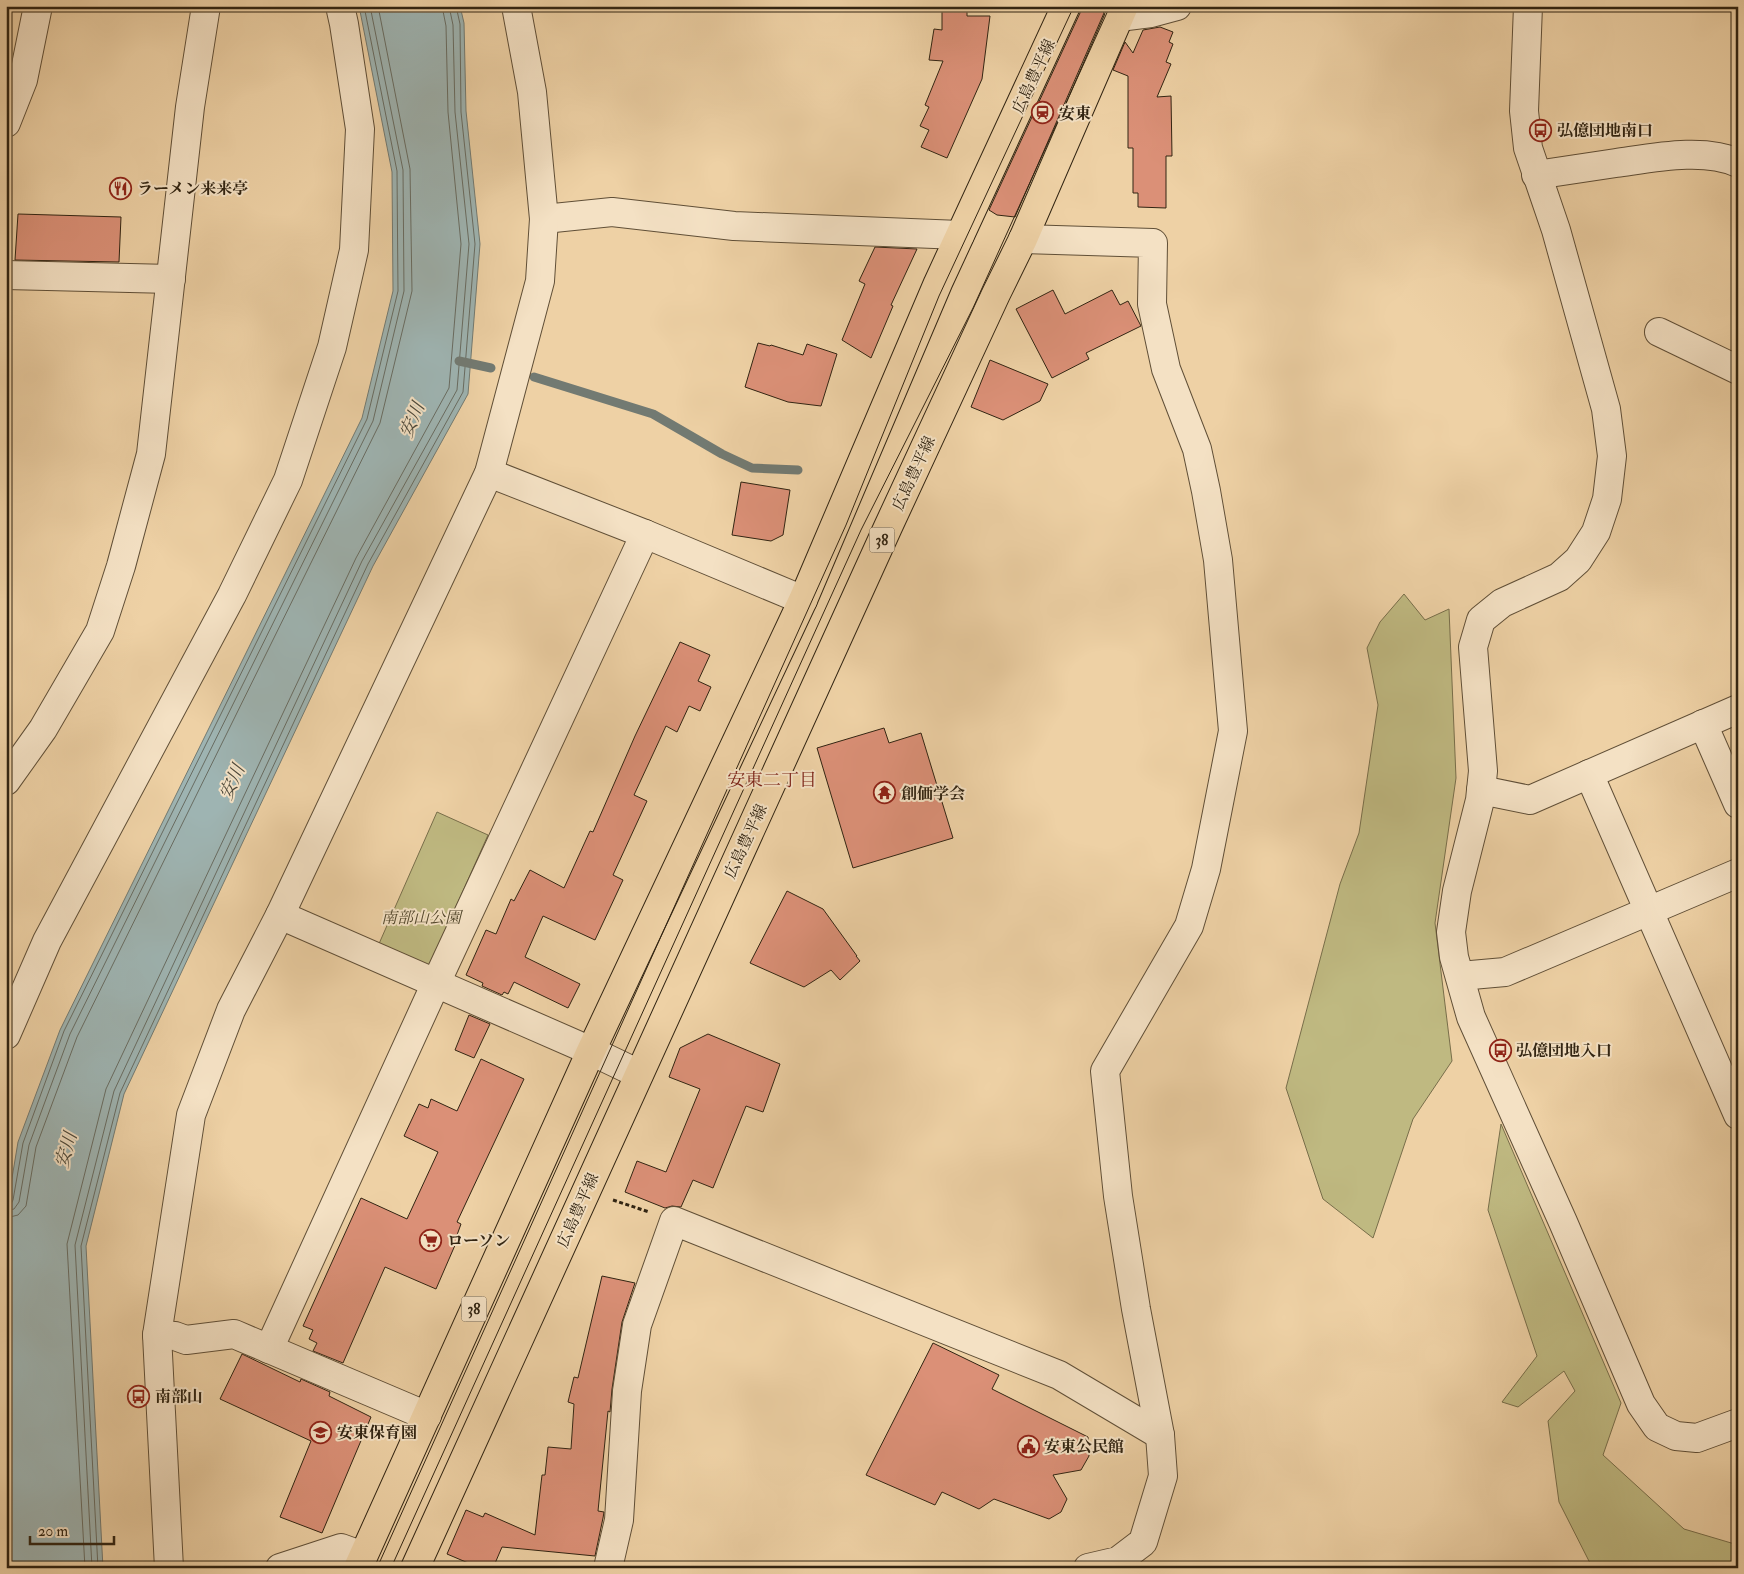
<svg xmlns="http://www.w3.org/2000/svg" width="1744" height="1574" font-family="'IM FELL Double Pica','Noto Serif JP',serif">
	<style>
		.green { fill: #bfb981; stroke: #786e4a }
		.water { fill: #9eb4b2; stroke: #727a72 }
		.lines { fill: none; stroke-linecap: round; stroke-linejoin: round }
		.shore { stroke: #686c62; stroke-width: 1 }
		.stream { stroke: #727a72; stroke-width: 9 }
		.building { fill: #db9077; stroke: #312412 }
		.minor-casing { stroke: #604f37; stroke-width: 30 }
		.major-casing { stroke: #312412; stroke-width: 30 }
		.path { stroke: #312412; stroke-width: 3; stroke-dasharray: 4 2.5; stroke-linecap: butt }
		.minor { stroke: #f4e1c4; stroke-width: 28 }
		.major { stroke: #eed1a5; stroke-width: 28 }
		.tram { stroke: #312412; stroke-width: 1 }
		.labels { text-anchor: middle; stroke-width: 4; stroke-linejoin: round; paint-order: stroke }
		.shield { fill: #f4e1c4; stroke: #6c5d47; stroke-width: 1 }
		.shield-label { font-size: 15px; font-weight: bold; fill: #312412 }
		.street-label { font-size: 16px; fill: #312412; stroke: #f4e1c4 }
		.poi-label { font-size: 16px; font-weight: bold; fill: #312412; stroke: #f4e1c4; text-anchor: start }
		.park-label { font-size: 16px; font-style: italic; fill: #54492e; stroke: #f4e1c4 }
		.water-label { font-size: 18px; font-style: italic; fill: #4c483a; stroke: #f4e1c4 }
		.neighbourhood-label { font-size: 18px; fill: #7a1f14; stroke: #f4e1c4 }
	</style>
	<rect width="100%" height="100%" fill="#eed1a5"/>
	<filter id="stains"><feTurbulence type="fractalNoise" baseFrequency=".004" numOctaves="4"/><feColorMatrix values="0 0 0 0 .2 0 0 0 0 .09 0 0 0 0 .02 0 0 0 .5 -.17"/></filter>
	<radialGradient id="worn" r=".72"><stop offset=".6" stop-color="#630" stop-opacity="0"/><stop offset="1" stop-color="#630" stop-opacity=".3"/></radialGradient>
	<g class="green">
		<path d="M 1404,594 L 1425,620 L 1449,609 L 1456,778 L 1435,923 L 1452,1061 L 1413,1119 L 1373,1238 L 1323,1199 L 1286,1088 L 1340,884 L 1359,833 L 1378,705 L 1367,648 L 1380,622 Z"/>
		<path d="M 437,812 L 488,835 L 428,969 L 378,946 Z"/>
		<path d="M 1501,1124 L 1621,1403 L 1603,1455 L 1684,1529 L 1738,1545 L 1738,1568 L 1636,1568 L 1634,1566 L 1592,1567 L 1559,1502 L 1548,1421 L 1575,1391 L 1564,1371 L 1518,1407 L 1502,1402 L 1537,1356 L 1488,1210 Z"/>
	</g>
	<path class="water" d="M 359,6 L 460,6 L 464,23 L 466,111 L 480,244 L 468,394 L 373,566 L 124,1094 L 86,1246 L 103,1568 L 6,1568 L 6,1214 L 18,1142 L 60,1030 L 362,418 L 393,291 L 392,172 Z"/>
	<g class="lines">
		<g class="shore">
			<path d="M 6,1205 L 11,1204 L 13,1200 L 23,1143 L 64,1031 L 367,419 L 398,291 L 397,171 L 364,6"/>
			<path d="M 6,1211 L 14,1209 L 19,1202 L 29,1145 L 70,1034 L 373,421 L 404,291 L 403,170 L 370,6"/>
			<path d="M 6,1218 L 18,1215 L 26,1206 L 36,1147 L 77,1037 L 380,423 L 412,291 L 410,169 L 378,6"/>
			<path d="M 85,1568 L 67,1244 L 106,1089 L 356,558 L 449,388 L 461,244 L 448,112 L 446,26 L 442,6"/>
			<path d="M 92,1568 L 75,1245 L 114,1091 L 362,561 L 457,390 L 469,244 L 455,112 L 453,25 L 449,6"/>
			<path d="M 98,1568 L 81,1246 L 120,1093 L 368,564 L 463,392 L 475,244 L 461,112 L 460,24 L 456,6"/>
		</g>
		<g class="stream">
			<path d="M 459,361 L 491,368"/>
			<path d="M 534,377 L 653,414 L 722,454 L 752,468 L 798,470"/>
		</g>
	</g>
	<g class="building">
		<path d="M 942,6 L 967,6 L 967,16 L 990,16 L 982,79 L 947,158 L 921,147 L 929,130 L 920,126 L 929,107 L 925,105 L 943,61 L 929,60 L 934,29 L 942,30 Z"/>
		<path d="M 1081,6 L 1098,6 L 1104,13 L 1015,217 L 997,215 L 989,210 L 1080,13 Z"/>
		<path d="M 1160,27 L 1173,32 L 1169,42 L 1173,44 L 1166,62 L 1171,64 L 1157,97 L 1171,96 L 1172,156 L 1166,156 L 1166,208 L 1138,207 L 1138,193 L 1133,193 L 1133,148 L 1128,148 L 1128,76 L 1113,70 L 1125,42 L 1133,53 L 1143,30 Z"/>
		<path d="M 18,214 L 121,217 L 119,262 L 15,260 Z"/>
		<path d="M 875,247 L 917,249 L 891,305 L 893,306 L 871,358 L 842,340 L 865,284 L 859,281 Z"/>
		<path d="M 1053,290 L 1065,314 L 1112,290 L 1120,305 L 1128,301 L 1141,326 L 1086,353 L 1089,359 L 1052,378 L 1016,309 Z"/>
		<path d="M 758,343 L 770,346 L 771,345 L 803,355 L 807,344 L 837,354 L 821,406 L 788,402 L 745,387 Z"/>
		<path d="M 990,360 L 1048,384 L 1040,401 L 1003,420 L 971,407 Z"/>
		<path d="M 741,482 L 790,490 L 783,535 L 771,541 L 732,535 Z"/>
		<path d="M 680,642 L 710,655 L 698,681 L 711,687 L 700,711 L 689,706 L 677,732 L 666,726 L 634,795 L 647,801 L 613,875 L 623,880 L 595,940 L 543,916 L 525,957 L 580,984 L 568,1008 L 514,982 L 508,994 L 504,992 L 502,995 L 482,986 L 483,983 L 466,975 L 486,930 L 496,934 L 511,899 L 514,901 L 530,870 L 564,888 L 590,831 L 593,832 L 635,736 Z"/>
		<path d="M 884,728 L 889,743 L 921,733 L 953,838 L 853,868 L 817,748 Z"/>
		<path d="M 787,891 L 823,909 L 857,956 L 856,956 L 860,961 L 840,980 L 831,970 L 804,987 L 750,963 Z"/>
		<path d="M 469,1015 L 490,1024 L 474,1058 L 455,1050 Z"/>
		<path d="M 708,1034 L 780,1064 L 763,1112 L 746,1106 L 713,1188 L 693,1180 L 681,1207 L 672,1206 L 665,1208 L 625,1192 L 637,1161 L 666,1172 L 700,1089 L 669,1077 L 680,1048 Z"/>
		<path d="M 481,1059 L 524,1079 L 457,1222 L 461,1224 L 457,1235 L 459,1236 L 436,1289 L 385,1267 L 343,1363 L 313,1351 L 317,1343 L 309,1339 L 313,1330 L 303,1326 L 361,1198 L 407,1219 L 438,1152 L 404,1136 L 419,1104 L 428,1108 L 431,1099 L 457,1111 Z"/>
		<path d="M 602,1276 L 635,1283 L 622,1322 L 612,1389 L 610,1412 L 608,1411 L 598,1511 L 604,1512 L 603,1518 L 595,1556 L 502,1547 L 493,1568 L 480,1568 L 447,1554 L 466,1510 L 483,1517 L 485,1513 L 535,1535 L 542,1475 L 545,1475 L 548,1447 L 571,1449 L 574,1404 L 568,1402 L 574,1377 L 578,1378 Z"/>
		<path d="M 933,1343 L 999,1375 L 992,1389 L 1088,1437 L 1089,1456 L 1081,1470 L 1053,1475 L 1067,1499 L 1061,1512 L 1049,1519 L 994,1499 L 979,1509 L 942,1492 L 935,1505 L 866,1475 Z"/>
		<path d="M 242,1354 L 300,1382 L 301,1379 L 330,1392 L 329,1396 L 371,1417 L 322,1533 L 280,1517 L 311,1441 L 220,1399 Z"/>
	</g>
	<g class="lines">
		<defs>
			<g id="minor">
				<path d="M 1528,6 L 1524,111 L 1528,148 L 1556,230 L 1606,409 L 1612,456 L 1607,499 L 1596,532 L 1578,560 L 1559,577 L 1502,603 L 1481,620 L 1473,647 L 1483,771 L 1480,800 L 1457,891 L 1451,932 L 1454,957 L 1471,1017 L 1563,1222 L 1641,1404 L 1657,1427 L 1676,1436 L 1697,1438 L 1738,1423"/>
				<path d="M 1119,17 L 1151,13 L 1177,6"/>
				<path d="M 6,123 L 23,80 L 38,6"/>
				<path d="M 1536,175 C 1563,171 1589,167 1616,163 C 1652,158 1704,147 1738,163"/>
				<path d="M 544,219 L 612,212 L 734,226 L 960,235"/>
				<path d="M 1023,239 L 1153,243 L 1152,304 L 1166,369 L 1197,449 L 1206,491 L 1218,560 L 1233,731 L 1206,869 L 1189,926 L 1105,1071 L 1118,1196 L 1136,1309 L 1160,1435 L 1163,1476 L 1143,1542 L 1118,1561 L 1088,1568"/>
				<path d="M 6,275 L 171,279"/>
				<path d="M 1659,332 L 1738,370"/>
				<path d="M 489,473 L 645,534 L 803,600"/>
				<path d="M 1703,724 L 1738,804"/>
				<path d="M 1589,774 L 1738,1115"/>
				<path d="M 6,781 L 43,729 L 100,631 L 121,566 L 151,454 L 190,107 L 206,6"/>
				<path d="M 1481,790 L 1530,800 L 1738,709"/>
				<path d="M 280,915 L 591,1051 L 639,1074"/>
				<path d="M 1460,976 L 1505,972 L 1738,873"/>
				<path d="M 6,1035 L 47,941 L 232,595 L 288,480 L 332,347 L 354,250 L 360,129 L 344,24 L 340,6"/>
				<path d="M 157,1335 L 175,1336 L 186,1340 L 234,1334 L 427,1416"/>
				<path d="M 269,1349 L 436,983 L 645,534"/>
				<path d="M 169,1568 L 157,1335 L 191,1115 L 231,1010 L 280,915 L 489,473 L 540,281 L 544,219 L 532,92 L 516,6"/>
				<path d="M 280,1568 L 341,1548 L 363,1556"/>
				<path d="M 608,1568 L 619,1520 L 627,1391 L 637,1325 L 674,1221 L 1059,1375 L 1160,1435"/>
			</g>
			<g id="major">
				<path d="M 358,1568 L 591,1051 L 803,600 L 938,283 L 1066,6"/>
				<path d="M 415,1568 L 888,527 L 996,294 L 1023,239 L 1124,6"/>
			</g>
		</defs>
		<use href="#minor" class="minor-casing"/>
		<use href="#major" class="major-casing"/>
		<path class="path" d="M 613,1200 L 649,1212"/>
		<use href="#minor" class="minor"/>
		<use href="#major" class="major"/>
		<g class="tram">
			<path d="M 377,1568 L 846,525 L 939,296 L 1074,6"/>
			<path d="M 391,1568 L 861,530 L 973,308 L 1110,6"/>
		</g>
	</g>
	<defs>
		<symbol id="station-ring" viewBox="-11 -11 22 22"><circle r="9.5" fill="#f4e1c4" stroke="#8f2418" stroke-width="1.5"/><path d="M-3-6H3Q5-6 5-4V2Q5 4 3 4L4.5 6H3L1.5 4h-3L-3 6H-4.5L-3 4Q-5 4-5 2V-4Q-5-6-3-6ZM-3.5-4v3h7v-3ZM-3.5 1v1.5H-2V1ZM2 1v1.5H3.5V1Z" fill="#8f2418"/></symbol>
		<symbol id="bus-ring" viewBox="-11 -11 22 22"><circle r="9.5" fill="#f4e1c4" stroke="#8f2418" stroke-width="1.5"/><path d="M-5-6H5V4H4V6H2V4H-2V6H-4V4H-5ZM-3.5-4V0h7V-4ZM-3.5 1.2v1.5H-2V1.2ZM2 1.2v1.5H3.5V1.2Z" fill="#8f2418"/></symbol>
		<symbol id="restaurant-ring" viewBox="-11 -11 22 22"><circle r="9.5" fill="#f4e1c4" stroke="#8f2418" stroke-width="1.5"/><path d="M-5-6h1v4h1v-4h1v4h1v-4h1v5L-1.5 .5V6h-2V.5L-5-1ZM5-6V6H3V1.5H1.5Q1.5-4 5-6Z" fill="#8f2418"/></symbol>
		<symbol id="temple-ring" viewBox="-11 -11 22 22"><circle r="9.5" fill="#f4e1c4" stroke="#8f2418" stroke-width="1.5"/><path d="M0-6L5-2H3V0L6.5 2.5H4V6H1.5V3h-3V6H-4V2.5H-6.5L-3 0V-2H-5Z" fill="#8f2418"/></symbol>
		<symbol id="supermarket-ring" viewBox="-11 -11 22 22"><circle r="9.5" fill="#f4e1c4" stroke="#8f2418" stroke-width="1.5"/><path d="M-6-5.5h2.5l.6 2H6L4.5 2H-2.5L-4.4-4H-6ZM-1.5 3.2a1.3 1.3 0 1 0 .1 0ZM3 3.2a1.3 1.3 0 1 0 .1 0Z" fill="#8f2418"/></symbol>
		<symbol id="school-ring" viewBox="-11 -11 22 22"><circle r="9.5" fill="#f4e1c4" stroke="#8f2418" stroke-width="1.5"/><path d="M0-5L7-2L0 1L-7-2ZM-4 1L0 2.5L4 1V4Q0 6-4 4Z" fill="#8f2418"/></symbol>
		<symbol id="civic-ring" viewBox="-11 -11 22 22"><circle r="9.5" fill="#f4e1c4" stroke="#8f2418" stroke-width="1.5"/><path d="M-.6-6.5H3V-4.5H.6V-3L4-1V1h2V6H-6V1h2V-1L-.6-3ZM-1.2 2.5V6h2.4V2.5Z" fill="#8f2418"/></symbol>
	</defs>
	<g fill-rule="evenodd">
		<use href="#station-ring" x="1030" y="100" width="25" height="25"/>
		<use href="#bus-ring" x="1528" y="118" width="25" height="25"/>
		<use href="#restaurant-ring" x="108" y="176" width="25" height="25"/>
		<use href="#temple-ring" x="872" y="780" width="25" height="25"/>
		<use href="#bus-ring" x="1488" y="1038" width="25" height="25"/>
		<use href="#supermarket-ring" x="418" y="1228" width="25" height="25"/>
		<use href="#bus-ring" x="126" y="1384" width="25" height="25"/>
		<use href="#school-ring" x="308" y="1420" width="25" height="25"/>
		<use href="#civic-ring" x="1016" y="1434" width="25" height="25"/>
	</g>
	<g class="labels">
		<g class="shield">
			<rect x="869.5" y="527.5" width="25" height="25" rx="4"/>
			<rect x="461.5" y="1296.5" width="25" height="25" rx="4"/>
		</g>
		<g class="shield-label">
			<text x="882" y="545">38</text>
			<text x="474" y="1314">38</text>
		</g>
		<g class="street-label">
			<text transform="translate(1033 76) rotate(-65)" y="6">広島豊平線</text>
			<text transform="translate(913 473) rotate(-65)" y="6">広島豊平線</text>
			<text transform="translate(745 841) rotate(-65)" y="6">広島豊平線</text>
			<text transform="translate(577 1210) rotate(-66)" y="6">広島豊平線</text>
		</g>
		<g class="poi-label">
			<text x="1059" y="119">安東</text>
			<text x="1557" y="136">弘億団地南口</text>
			<text x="137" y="194">ラーメン来来亭</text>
			<text x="901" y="799">創価学会</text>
			<text x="1516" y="1056">弘億団地入口</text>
			<text x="447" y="1246">ローソン</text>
			<text x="155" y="1402">南部山</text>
			<text x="337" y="1438">安東保育園</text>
			<text x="1044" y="1452">安東公民館</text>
		</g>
		<g class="park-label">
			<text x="421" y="923">南部山公園</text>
		</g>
		<g class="water-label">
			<text transform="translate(412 420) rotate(-67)" y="6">安川</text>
			<text transform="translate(232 782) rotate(-66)" y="6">安川</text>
			<text transform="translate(66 1150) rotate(-74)" y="6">安川</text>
		</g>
		<g class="neighbourhood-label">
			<text x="772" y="786">安東二丁目</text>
		</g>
	</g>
	<rect width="1744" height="1574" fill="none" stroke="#eed1a5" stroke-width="25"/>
	<rect x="8" y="8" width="1729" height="1559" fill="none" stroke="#312412" stroke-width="2.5"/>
	<rect x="12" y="12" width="1719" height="1549" fill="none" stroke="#312412"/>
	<path d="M30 1536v8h84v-8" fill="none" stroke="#312412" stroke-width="2.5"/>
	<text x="38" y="1536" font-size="15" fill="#312412" stroke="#f4e1c4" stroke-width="4" paint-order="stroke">20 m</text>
	<rect width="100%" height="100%" filter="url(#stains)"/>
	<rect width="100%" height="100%" fill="url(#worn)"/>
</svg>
